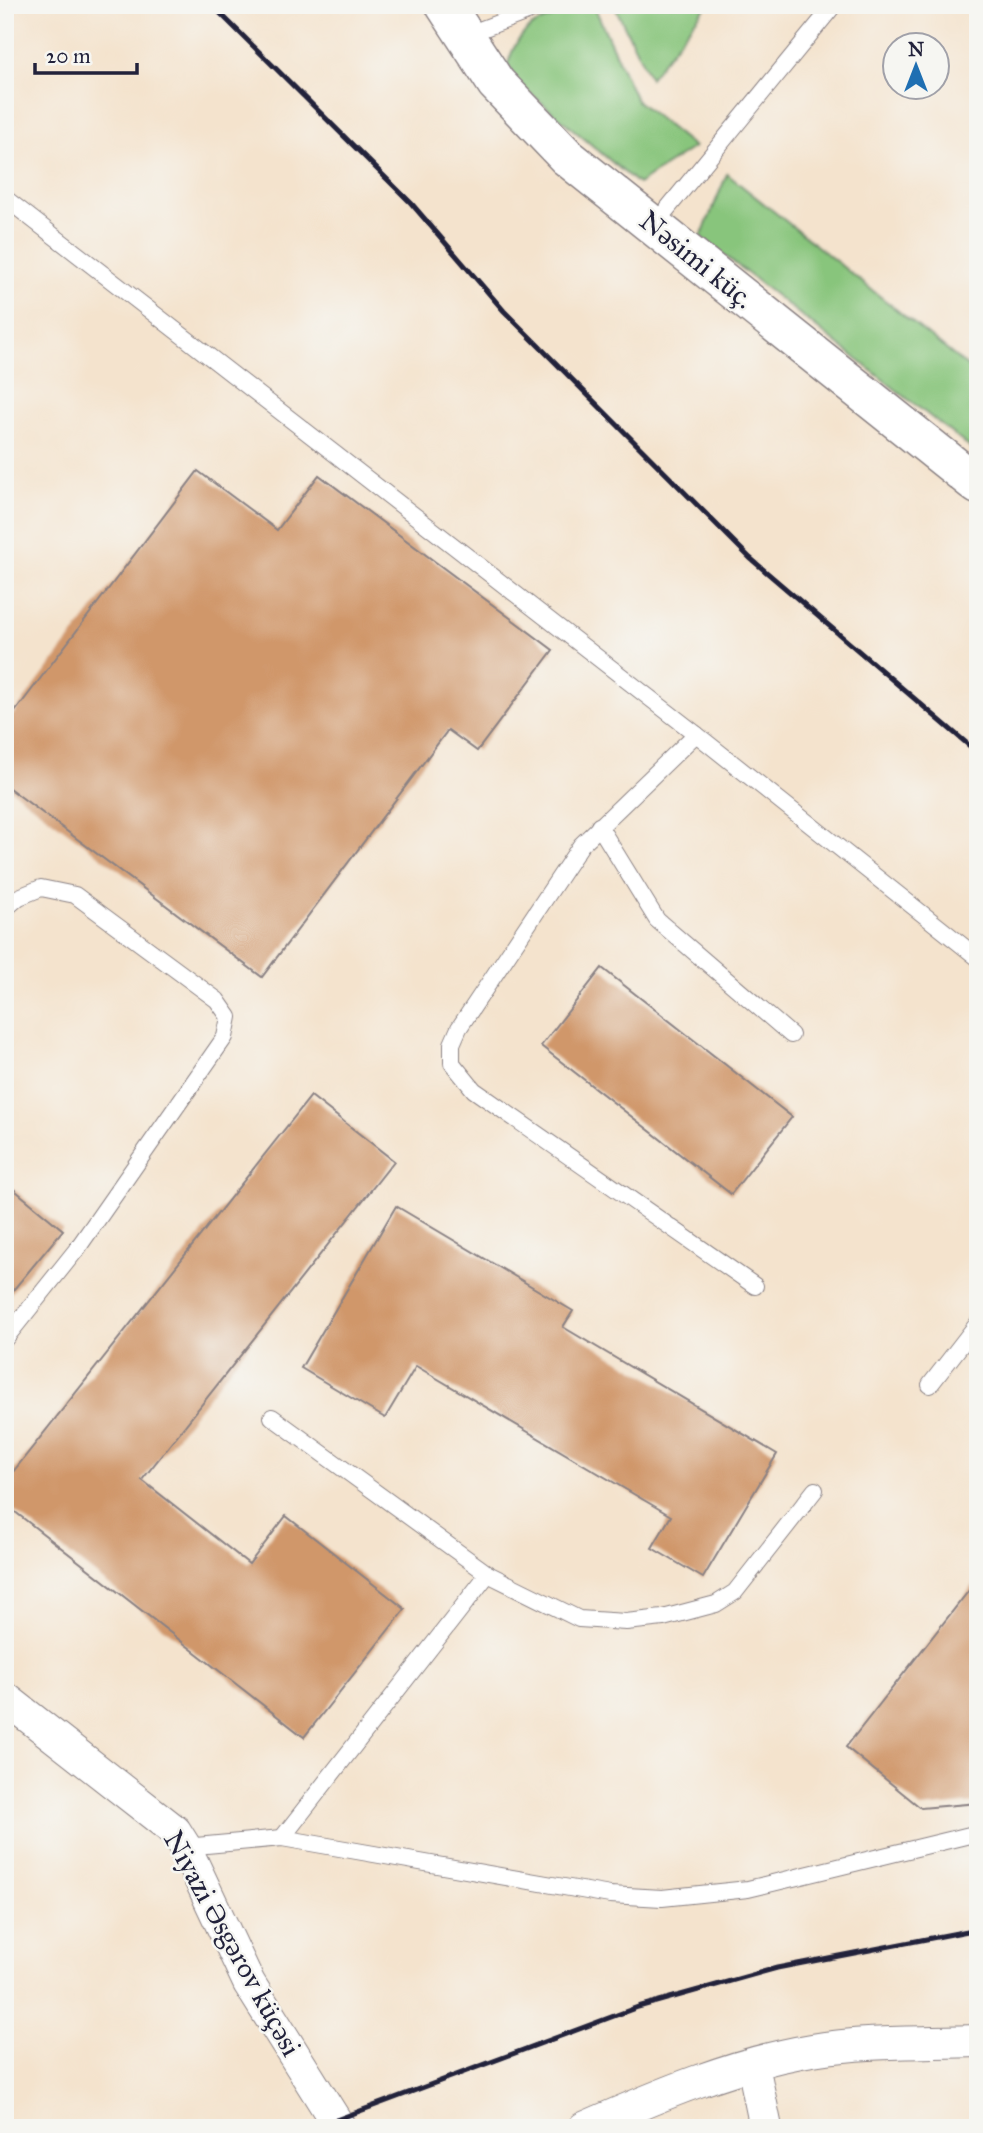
<svg xmlns="http://www.w3.org/2000/svg" width="983" height="2133" font-family="'IM FELL Great Primer',serif">
	<style>
		.green { fill: #88c57b; stroke: #55745b; stroke-width: 2 }
		.building { fill: #d0976a }
		.lines { fill: none; stroke-linecap: round; stroke-linejoin: round }
		.service-casing { stroke: #8b8284; stroke-width: 18 }
		.minor-casing { stroke: #8b8284; stroke-width: 34 }
		.tertiary-casing { stroke: #8b8284; stroke-width: 41 }
		.service { stroke: #fff; stroke-width: 16 }
		.minor { stroke: #fff; stroke-width: 32 }
		.tertiary { stroke: #fff; stroke-width: 38 }
		.rail { stroke: #22223b; stroke-width: 5 }
		.labels { text-anchor: middle; stroke-width: 5; stroke-linejoin: round; paint-order: stroke }
		.street-label { font-size: 28px; fill: #22223b; stroke: #f6f6f2 }
	</style>
	<rect width="100%" height="100%" fill="#f6f6f2"/>
	<filter id="ink" filterUnits="userSpaceOnUse"><feTurbulence type="fractalNoise" baseFrequency=".0143" numOctaves="2"/><feDisplacementMap in="SourceGraphic" scale="14" xChannelSelector="R" yChannelSelector="G"/><feConvolveMatrix kernelMatrix="1 2 1 2 8 2 1 2 1" color-interpolation-filters="sRGB"/></filter>
	<filter id="wash" filterUnits="userSpaceOnUse"><feTurbulence type="fractalNoise" baseFrequency=".00686" numOctaves="4" result="noise"/><feDisplacementMap in="SourceGraphic" scale="28" xChannelSelector="R" yChannelSelector="G"/><feGaussianBlur stdDeviation="1.57" result="paint"/><feColorMatrix in="noise" values="0 0 0 0 0 0 0 0 0 0 0 0 0 0 0 0 0 1.4 0 .05"/><feComposite in="paint" operator="in"/></filter>
	<g filter="url(#wash)">
		<rect width="100%" height="100%" fill="#f4e3cd"/>
		<g class="green">
			<path d="M 614,5 L 707,5 L 650,78 Z"/>
			<path d="M 594,6 L 636,100 L 694,147 L 638,184 L 517,82 L 508,64 C 521,16 551,20 594,6 Z"/>
			<path d="M 727,174 L 978,375 L 978,454 L 701,237 Z"/>
		</g>
		<g id="blocks">
			<g class="building">
				<path d="M 198,471 L 277,530 L 319,475 L 553,650 L 477,751 L 448,730 L 262,977 L 5,785 L 5,725 Z"/>
				<path d="M 602,968 L 792,1117 L 731,1194 L 541,1046 Z"/>
				<path d="M 311,1096 L 394,1161 L 142,1480 L 249,1564 L 286,1516 L 405,1609 L 304,1737 L 5,1504 L 5,1482 Z"/>
				<path d="M 5,1182 L 63,1230 L 5,1300 Z"/>
				<path d="M 396,1206 L 573,1311 L 563,1327 L 777,1454 L 703,1578 L 652,1548 L 671,1516 L 416,1366 L 385,1418 L 301,1368 Z"/>
				<path d="M 978,1579 L 978,1803 L 921,1808 L 846,1747 Z"/>
			</g>
		</g>
	</g>
	<g filter="url(#ink)">
		<use href="#blocks" fill-opacity="0" stroke="#8b8284" stroke-width="2"/>
		<g class="lines">
			<defs>
				<g id="service">
					<path d="M 466,35 L 546,5"/>
					<path d="M 5,198 L 696,734 L 978,958"/>
					<path d="M 654,225 L 834,5"/>
					<path d="M 696,734 L 581,845 L 459,1028 L 452,1044 L 452,1063 L 474,1090 L 755,1286"/>
					<path d="M 599,826 L 657,920 L 791,1035"/>
					<path d="M 5,909 L 19,897 L 41,888 L 75,895 L 217,1000 L 229,1017 L 225,1037 L 77,1249 L 5,1339"/>
					<path d="M 930,1385 L 978,1323"/>
					<path d="M 272,1417 L 488,1574 L 579,1619 L 626,1622 L 663,1618 L 716,1604 L 735,1592 L 815,1490"/>
					<path d="M 282,1838 L 488,1574"/>
					<path d="M 185,1847 L 282,1838 L 610,1895 L 662,1898 L 748,1889 L 978,1833"/>
				</g>
				<g id="minor">
					<path d="M 5,1698 L 175,1831 L 185,1847 L 249,1983 L 340,2128"/>
					<path d="M 753,2065 L 766,2128"/>
					<path d="M 584,2128 C 657,2096 734,2063 812,2050 C 867,2041 922,2043 978,2041"/>
				</g>
				<path id="tertiary" d="M 445,5 L 496,83 L 567,157 L 978,485"/>
			</defs>
			<use href="#service" class="service-casing"/>
			<use href="#minor" class="minor-casing"/>
			<use href="#tertiary" class="tertiary-casing"/>
			<use href="#service" class="service"/>
			<use href="#minor" class="minor"/>
			<use href="#tertiary" class="tertiary"/>
			<g class="rail">
				<path d="M 212,5 L 411,203 L 504,311 L 750,558 L 978,753"/>
				<path d="M 304,2128 L 336,2120 L 638,2007 L 777,1968 L 978,1929"/>
			</g>
		</g>
	</g>
	<g class="labels">
		<g class="street-label">
			<text transform="translate(697 259) rotate(39)" y="10">Nəsimi küç.</text>
			<text transform="translate(233 1943) rotate(61)" y="10">Niyazi Əsgərov küçəsi</text>
		</g>
	</g>
	<rect width="983" height="2133" fill="none" stroke="#f6f6f2" stroke-width="28"/>
	<g transform="translate(916 66)"><circle r="33" fill="#f6f6f2" stroke="#a1a1a9" stroke-width="2"/>
	<path d="M0-5L12 26L0 18L-12 26Z" fill="#1f6fb2"/>
	<text y="-10" font-size="19" font-weight="bold" text-anchor="middle" fill="#22223b">N</text>
	</g>
	<path d="M35 63v10h102v-10" fill="none" stroke="#22223b" stroke-width="3.5"/>
	<text x="46" y="63" font-size="21" fill="#22223b" stroke="#f6f6f2" stroke-width="5" paint-order="stroke">20 m</text>
</svg>
